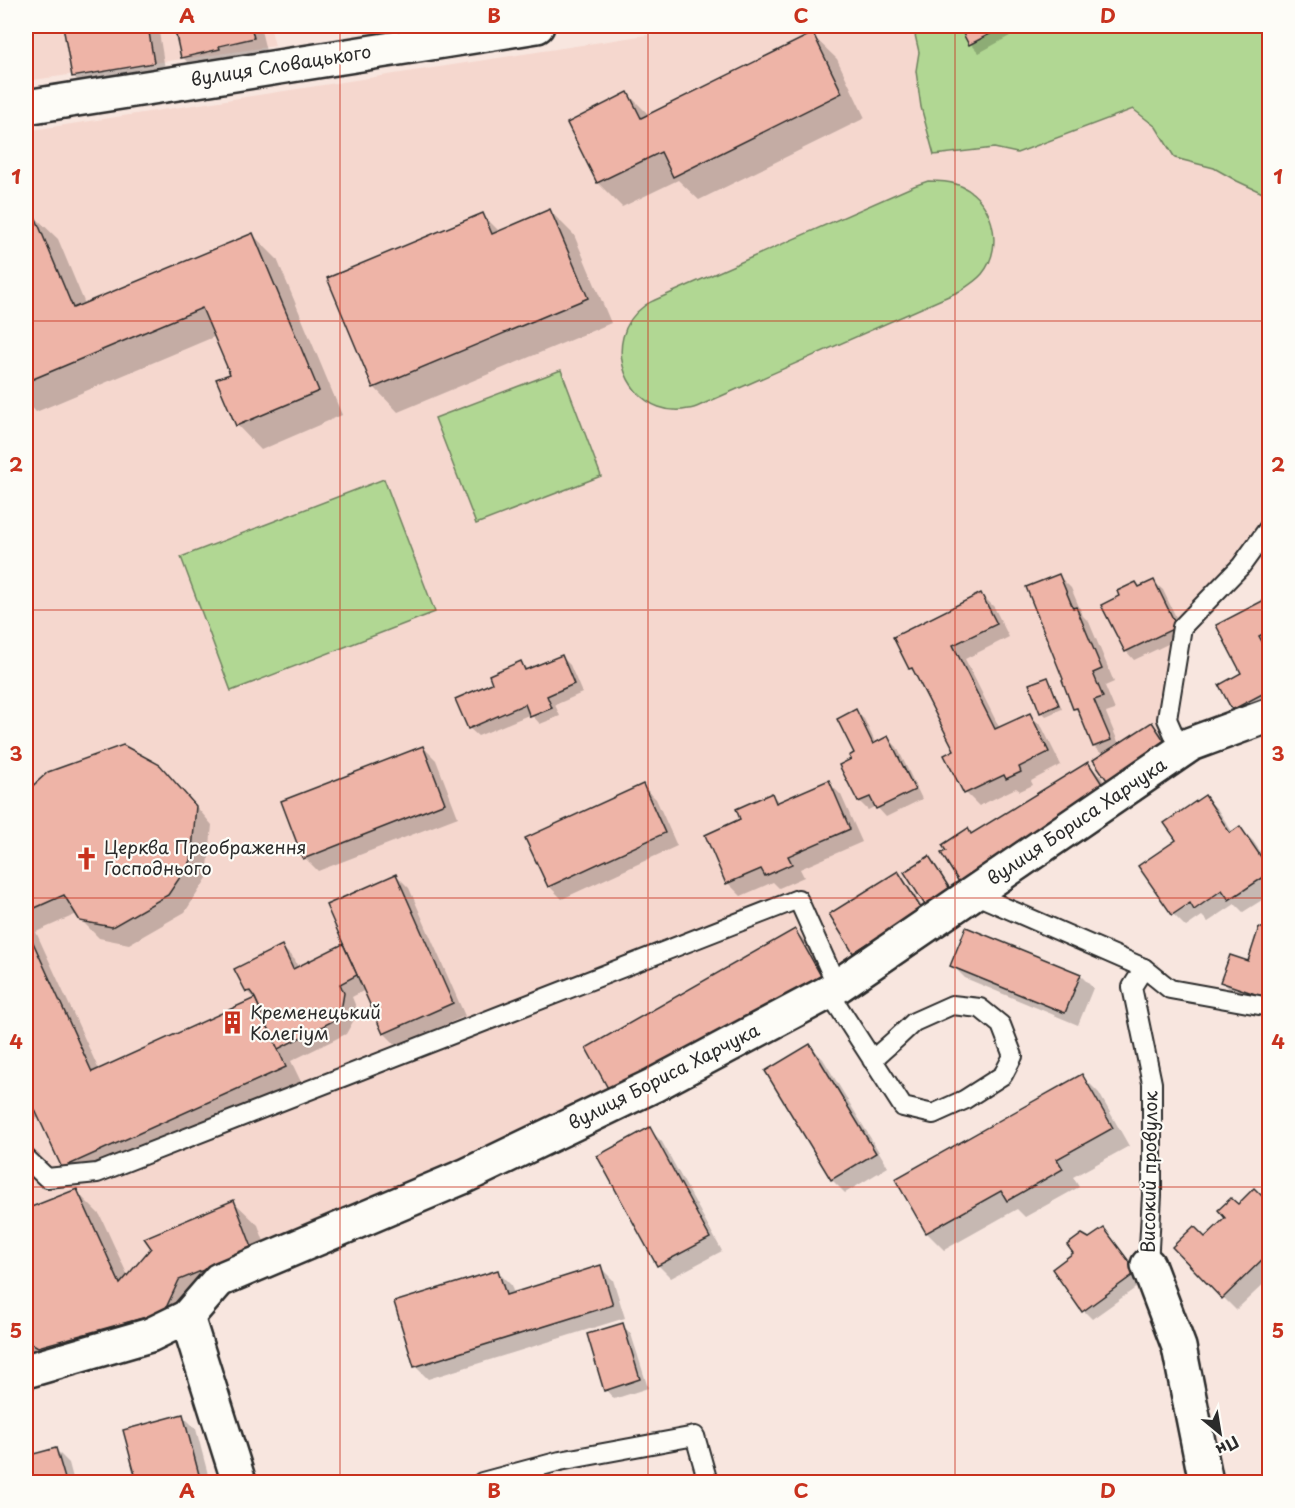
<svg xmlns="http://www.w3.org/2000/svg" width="1295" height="1508" font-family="'Playpen Sans',sans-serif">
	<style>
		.built { fill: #f5d7ce }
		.green { fill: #b1d793; stroke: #6e815f; stroke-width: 1.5 }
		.shadow { fill: #0003 }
		.building { fill: #eeb4a7; stroke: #2b2b2b; stroke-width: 1.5 }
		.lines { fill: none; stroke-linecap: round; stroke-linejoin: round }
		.lane-casing { stroke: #2b2b2b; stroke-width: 22 }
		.street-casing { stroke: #2b2b2b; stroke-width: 38 }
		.lane { stroke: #fdfcf7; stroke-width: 18 }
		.street { stroke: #fdfcf7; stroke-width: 33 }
		.grid { fill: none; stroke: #c8321e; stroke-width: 1.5; stroke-opacity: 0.55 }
		.labels { text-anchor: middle; stroke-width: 4.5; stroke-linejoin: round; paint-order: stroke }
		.street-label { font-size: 18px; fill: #2b2b2b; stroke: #fdfcf7 }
		.poi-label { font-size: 18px; fill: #2b2b2b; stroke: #fdfcf7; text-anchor: start }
		.neatline { fill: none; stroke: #c8321e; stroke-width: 2 }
		.grid-label { font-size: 20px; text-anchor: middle; font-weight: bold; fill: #c8321e }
	</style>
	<rect width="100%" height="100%" fill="#f8e6df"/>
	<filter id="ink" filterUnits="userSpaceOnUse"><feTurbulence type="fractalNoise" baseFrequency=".0167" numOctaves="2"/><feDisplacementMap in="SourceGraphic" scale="12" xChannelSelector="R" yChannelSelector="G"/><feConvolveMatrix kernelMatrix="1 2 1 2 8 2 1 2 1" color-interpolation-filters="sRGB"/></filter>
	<g filter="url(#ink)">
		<g class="built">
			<path d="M 26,26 L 270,26 L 275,46 L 26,81 Z"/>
			<path d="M 686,26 L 913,26 L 919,52 L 916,71 L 934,155 L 994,148 L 1017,153 L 1133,109 L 1156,127 L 1175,158 L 1214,168 L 1237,181 L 1269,196 L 1269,526 L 1182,627 L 1167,719 L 1181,751 L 829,992 L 219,1280 L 187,1317 L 26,1371 L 26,131 L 672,31 Z"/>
		</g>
		<g class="green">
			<path d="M 913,26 L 1269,26 L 1269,196 L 1237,181 L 1214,168 L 1175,158 L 1156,127 L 1133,109 L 1017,153 L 994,148 L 934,155 L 921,107 L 916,71 L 919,52 Z"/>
			<path d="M 928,181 C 938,181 947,181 956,184 C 992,196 1006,245 982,274 C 976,281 968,286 960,291 L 701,405 C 697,407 692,409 688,409 C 646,418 613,376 623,337 C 626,326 633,314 643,307 C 646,304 651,302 655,300 L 914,186 Z"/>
			<path d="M 561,370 L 601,476 L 476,524 L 435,418 Z"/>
			<path d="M 384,479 L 435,612 L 231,691 L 181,557 Z"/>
		</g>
		<g class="shadow">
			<path d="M 65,26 L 158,26 L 166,75 L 86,89 L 73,76 Z"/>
			<path d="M 175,26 L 260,26 L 266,51 L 231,59 L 196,70 L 182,57 Z"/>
			<path d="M 960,26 L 1013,26 L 1017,32 L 979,53 L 971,44 Z"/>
			<path d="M 812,35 L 837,59 L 865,118 L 699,200 L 678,180 L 622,207 L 598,183 L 569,123 L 628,94 L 649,115 Z"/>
			<path d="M 550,211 L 574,235 L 611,323 L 398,412 L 374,387 L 483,215 L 500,232 Z"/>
			<path d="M 33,215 L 58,239 L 85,304 L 252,234 L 277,259 L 342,415 L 261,450 L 237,425 L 232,374 L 216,336 L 36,412 L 26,401 L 26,219 Z"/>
			<path d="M 1058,575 L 1071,588 L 1083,616 L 1089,622 L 1114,682 L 1105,686 L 1115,710 L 1106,713 L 1119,744 L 1151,723 L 1160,732 L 1177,757 L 1103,755 L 1094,747 L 1081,715 L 1075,708 Z"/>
			<path d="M 1154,582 L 1163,590 L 1185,636 L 1134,660 L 1126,651 L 1121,597 L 1136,584 L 1140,588 Z"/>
			<path d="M 981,594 L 994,607 L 1009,637 L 965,659 L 1000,729 L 1029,714 L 1042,727 L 1061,765 L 1031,781 L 1033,785 L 1020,791 L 1016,788 L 979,806 L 966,793 L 946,755 L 956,750 L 918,676 L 910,668 Z"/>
			<path d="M 1270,598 L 1270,710 L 1246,722 L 1233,709 L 1243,674 Z"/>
			<path d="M 562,657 L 570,665 L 582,693 L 555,705 L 560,716 L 540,724 L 531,714 L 478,736 L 469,728 L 521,663 L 528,670 Z"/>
			<path d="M 1048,679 L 1051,683 L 1062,709 L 1046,716 L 1042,712 Z"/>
			<path d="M 855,711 L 864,719 L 876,744 L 888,738 L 897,747 L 922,799 L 886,817 L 876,806 L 868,810 L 859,801 L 841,766 L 853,760 L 856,754 Z"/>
			<path d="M 423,747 L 436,760 L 458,817 L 318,871 L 305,858 Z"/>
			<path d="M 1088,764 L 1101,777 L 1121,809 L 972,835 Z"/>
			<path d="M 828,782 L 841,795 L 862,842 L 800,869 L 804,877 L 779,888 L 773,882 L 741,896 L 728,883 L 742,820 L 772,795 L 780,803 Z"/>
			<path d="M 177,784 L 212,825 L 207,878 L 185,912 L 129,944 L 99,938 L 81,920 L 77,914 L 36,932 L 99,1070 L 255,999 L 247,992 L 282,947 L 295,960 L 298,968 L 345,945 L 396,875 L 409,888 L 465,1016 L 397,1046 L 384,1033 L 365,990 L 352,997 L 356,1007 L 355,1018 L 346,1034 L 291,1061 L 302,1084 L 80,1184 L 63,1167 L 40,1117 L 26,1123 L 26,827 L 33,823 Z"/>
			<path d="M 643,786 L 656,799 L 677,846 L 562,899 L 549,886 Z"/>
			<path d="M 1205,797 L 1218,810 L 1233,833 L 1240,828 L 1253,841 L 1270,866 L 1270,895 L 1243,912 L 1235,904 L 1208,922 L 1202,916 L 1186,927 L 1173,914 L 1178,841 Z"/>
			<path d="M 928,858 L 937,867 L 957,898 L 935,913 L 927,904 L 906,873 Z"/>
			<path d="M 898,873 L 906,882 L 930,919 L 863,960 L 854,952 Z"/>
			<path d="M 795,931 L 808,944 L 833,989 L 624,1104 Z"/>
			<path d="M 1248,963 L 1270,1003 L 1231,990 L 1222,982 Z"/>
			<path d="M 952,965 L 1080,975 L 1093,988 L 1078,1025 L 965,978 Z"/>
			<path d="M 810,1046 L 823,1059 L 888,1167 L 845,1193 L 832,1180 L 767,1072 Z"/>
			<path d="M 1082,1076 L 1099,1093 L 1129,1146 L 1073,1177 L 1079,1187 L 1025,1217 L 1017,1209 L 944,1250 L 927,1233 Z"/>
			<path d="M 649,1129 L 662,1142 L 722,1251 L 671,1278 L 658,1265 L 599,1156 Z"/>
			<path d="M 76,1191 L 100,1215 L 128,1276 L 233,1201 L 258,1225 L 276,1275 L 203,1304 L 64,1370 L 26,1350 L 26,1211 Z"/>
			<path d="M 1270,1206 L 1270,1278 L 1236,1310 L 1223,1297 L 1205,1239 Z"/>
			<path d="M 1104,1230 L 1112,1238 L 1144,1282 L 1092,1319 L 1084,1311 L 1089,1240 Z"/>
			<path d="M 600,1267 L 613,1280 L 625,1318 L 428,1379 L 415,1366 L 498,1272 L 511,1285 L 514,1294 Z"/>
			<path d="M 622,1325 L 631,1334 L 648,1388 L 614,1399 L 606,1390 Z"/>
			<path d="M 183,1416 L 196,1429 L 210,1482 L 138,1482 L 125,1431 Z"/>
			<path d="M 56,1450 L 69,1463 L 74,1482 L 26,1482 L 26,1458 Z"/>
		</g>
		<g class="building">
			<path d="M 63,26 L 148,26 L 154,63 L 72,77 Z"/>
			<path d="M 174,26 L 251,26 L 254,38 L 219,46 L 220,49 L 181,58 Z"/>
			<path d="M 959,26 L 1005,26 L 969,45 Z"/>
			<path d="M 813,33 L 842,93 L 673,177 L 661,152 L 597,183 L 567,123 L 628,92 L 641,118 Z"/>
			<path d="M 550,209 L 588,298 L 373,388 L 327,278 L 483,213 L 492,234 Z"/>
			<path d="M 34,214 L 73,308 L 253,233 L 319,391 L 236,426 L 216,379 L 230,374 L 202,308 L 26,382 L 26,217 Z"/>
			<path d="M 1059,574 L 1073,608 L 1076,607 L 1102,669 L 1093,673 L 1103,697 L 1094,700 L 1111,740 L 1093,747 L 1077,708 L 1073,709 L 1062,680 L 1063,679 L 1026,587 Z"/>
			<path d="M 1154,580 L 1177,627 L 1125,652 L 1101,605 L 1119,596 L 1117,591 L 1136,582 L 1139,587 Z"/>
			<path d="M 981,593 L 997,624 L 953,645 L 995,729 L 1030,713 L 1049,752 L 1019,767 L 1021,772 L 1006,779 L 1004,775 L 964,794 L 944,755 L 954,750 L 912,668 L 909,669 L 893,637 Z"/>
			<path d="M 1270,597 L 1270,630 L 1259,636 L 1270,656 L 1270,690 L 1232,710 L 1219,685 L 1241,673 L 1216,625 Z"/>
			<path d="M 562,655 L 574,684 L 547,696 L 552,708 L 530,717 L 525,704 L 468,729 L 455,699 L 492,683 L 489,675 L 521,661 L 525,670 Z"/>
			<path d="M 1048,677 L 1059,705 L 1040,713 L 1029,684 Z"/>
			<path d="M 856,709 L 873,744 L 888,736 L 915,790 L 876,809 L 870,797 L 858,802 L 839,765 L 851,759 L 849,756 L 854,753 L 837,719 Z"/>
			<path d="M 1152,722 L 1169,748 L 1111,786 L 1093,760 Z"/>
			<path d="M 123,745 L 160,765 L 196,806 L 191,861 L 168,895 L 112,927 L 80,921 L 64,895 L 26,912 L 26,825 L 31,822 L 26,792 L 48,772 Z"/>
			<path d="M 423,746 L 445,803 L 303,859 L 281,801 Z"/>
			<path d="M 1088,762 L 1109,795 L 962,887 L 941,853 L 946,851 L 942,845 L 968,828 L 971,834 Z"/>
			<path d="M 829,780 L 850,829 L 788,856 L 792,864 L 765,876 L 761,869 L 726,884 L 705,835 L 740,819 L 736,809 L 772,793 L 776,803 Z"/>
			<path d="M 643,784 L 665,833 L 548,887 L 525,838 Z"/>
			<path d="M 1205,795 L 1230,833 L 1240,826 L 1270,870 L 1270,873 L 1229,900 L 1222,890 L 1194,910 L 1190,903 L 1172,915 L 1138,866 L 1176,840 L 1164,823 Z"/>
			<path d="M 929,856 L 950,889 L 925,905 L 904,872 Z"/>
			<path d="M 898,871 L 922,910 L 853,953 L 829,914 Z"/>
			<path d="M 396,874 L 453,1003 L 383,1034 L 326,905 Z"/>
			<path d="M 26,927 L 92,1072 L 255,998 L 286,1067 L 62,1168 L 29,1097 L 26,1099 Z"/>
			<path d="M 966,927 L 1081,974 L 1065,1013 L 950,966 Z"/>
			<path d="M 1259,927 L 1270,931 L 1270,999 L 1220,982 L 1230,955 L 1248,961 Z"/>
			<path d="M 795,929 L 821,976 L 610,1092 L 586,1048 Z"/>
			<path d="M 343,944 L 357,975 L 340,984 L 344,993 L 342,1005 L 333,1021 L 278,1049 L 255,998 L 250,991 L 246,992 L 234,969 L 282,945 L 293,969 Z"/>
			<path d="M 810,1044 L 876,1153 L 831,1180 L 765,1071 Z"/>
			<path d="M 1082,1074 L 1113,1128 L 1057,1159 L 1063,1169 L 1007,1201 L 1001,1191 L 926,1233 L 895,1179 Z"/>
			<path d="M 650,1127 L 710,1238 L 657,1266 L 597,1156 Z"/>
			<path d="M 1254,1188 L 1270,1204 L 1270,1252 L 1222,1299 L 1172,1247 L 1194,1226 L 1205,1237 L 1225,1218 L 1218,1210 L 1231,1198 L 1238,1204 Z"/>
			<path d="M 77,1189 L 120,1284 L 151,1248 L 144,1238 L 234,1200 L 253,1250 L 179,1280 L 164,1312 L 38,1347 L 26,1340 L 26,1209 Z"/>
			<path d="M 1104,1228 L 1137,1272 L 1082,1312 L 1052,1269 L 1073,1253 L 1067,1245 L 1082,1234 L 1089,1238 Z"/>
			<path d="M 601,1265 L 613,1305 L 414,1367 L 394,1302 L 498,1270 L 506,1295 Z"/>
			<path d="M 623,1323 L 640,1379 L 604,1391 L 587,1334 Z"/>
			<path d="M 183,1414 L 201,1482 L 137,1482 L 123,1430 Z"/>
			<path d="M 56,1448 L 66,1482 L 26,1482 L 26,1456 Z"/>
		</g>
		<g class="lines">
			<defs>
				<g id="lane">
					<path d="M 1181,751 L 1167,719 L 1182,627 L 1241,566 L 1270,526"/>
					<path d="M 977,890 L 983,898 L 1144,968 L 1170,989 L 1270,1007"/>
					<path d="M 1144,968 L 1132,987 L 1152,1083 L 1152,1195 L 1148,1265"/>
					<path d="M 829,992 L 834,1000 L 903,1107 L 933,1114 L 964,1100 L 1003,1075 L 1013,1056 L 1001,1025 L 980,1008 L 952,1005 L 914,1022 L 897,1038 L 872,1060"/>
					<path d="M 26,1158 L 47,1178 L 97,1173 L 798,899 L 837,986"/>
					<path d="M 482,1482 L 560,1461 L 695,1436 L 708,1482"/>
				</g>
				<g id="street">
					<path d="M 26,107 L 537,26"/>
					<path d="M 1148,1265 L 1179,1347 L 1206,1482"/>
					<path d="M 187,1317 L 239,1482"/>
					<path d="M 26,1371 L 150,1335 L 187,1317 L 219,1280 L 465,1176 L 654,1085 L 829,992 L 1191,744 L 1270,715"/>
				</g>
			</defs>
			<use href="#lane" class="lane-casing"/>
			<use href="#street" class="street-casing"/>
			<use href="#lane" class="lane"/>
			<use href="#street" class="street"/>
		</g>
	</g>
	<path class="grid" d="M 340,26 L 340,1482M 648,26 L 648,1482M 955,26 L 955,1482M 26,321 L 1270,321M 26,610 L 1270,610M 26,898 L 1270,898M 26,1187 L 1270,1187"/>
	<defs>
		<symbol id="church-bare" viewBox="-9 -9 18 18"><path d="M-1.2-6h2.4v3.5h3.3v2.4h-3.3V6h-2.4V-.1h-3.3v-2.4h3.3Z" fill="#c8321e" stroke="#fdfcf7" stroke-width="2.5" paint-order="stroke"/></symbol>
		<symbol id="building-bare" viewBox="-9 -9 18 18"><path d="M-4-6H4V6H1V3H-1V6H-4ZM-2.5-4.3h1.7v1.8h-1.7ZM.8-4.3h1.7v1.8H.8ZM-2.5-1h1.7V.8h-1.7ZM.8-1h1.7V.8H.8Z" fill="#c8321e" stroke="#fdfcf7" stroke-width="2.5" paint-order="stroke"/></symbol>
	</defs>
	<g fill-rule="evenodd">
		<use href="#church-bare" x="70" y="842" width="33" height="33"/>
		<use href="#building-bare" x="216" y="1006" width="33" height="33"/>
	</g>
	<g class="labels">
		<g class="street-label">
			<text transform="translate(281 66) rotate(-9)" y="6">вулиця Словацького</text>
			<text transform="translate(1077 822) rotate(-34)" y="6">вулиця Бориса Харчука</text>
			<text transform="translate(664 1077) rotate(-27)" y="6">вулиця Бориса Харчука</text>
			<text transform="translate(1150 1172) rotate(-89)" y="6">Високий провулок</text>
		</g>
		<g class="poi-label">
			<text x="104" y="854">Церква Преображення<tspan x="104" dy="21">Господнього</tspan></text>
			<text x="250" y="1019">Кременецький<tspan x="250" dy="21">Колегіум</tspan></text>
		</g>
	</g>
	<rect width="1295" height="1508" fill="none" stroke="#fdfcf7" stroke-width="66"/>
	<g transform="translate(1220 1433) rotate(150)" stroke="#fdfcf7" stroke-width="4.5" paint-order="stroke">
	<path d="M0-4.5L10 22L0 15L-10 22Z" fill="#2b2b2b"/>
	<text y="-9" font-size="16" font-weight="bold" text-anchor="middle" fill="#2b2b2b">Пн</text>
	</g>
	<rect x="33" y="33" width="1229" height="1442" class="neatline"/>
	<g class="grid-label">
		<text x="187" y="23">A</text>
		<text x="494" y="23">B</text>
		<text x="801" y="23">C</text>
		<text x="1108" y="23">D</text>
		<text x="16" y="184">1</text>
		<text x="1278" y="184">1</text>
		<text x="16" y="472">2</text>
		<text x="1278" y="472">2</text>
		<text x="16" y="761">3</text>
		<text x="1278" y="761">3</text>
		<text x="16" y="1049">4</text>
		<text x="1278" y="1049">4</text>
		<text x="16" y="1338">5</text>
		<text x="1278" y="1338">5</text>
		<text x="187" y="1498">A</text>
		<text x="494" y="1498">B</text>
		<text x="801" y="1498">C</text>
		<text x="1108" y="1498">D</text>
	</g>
</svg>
